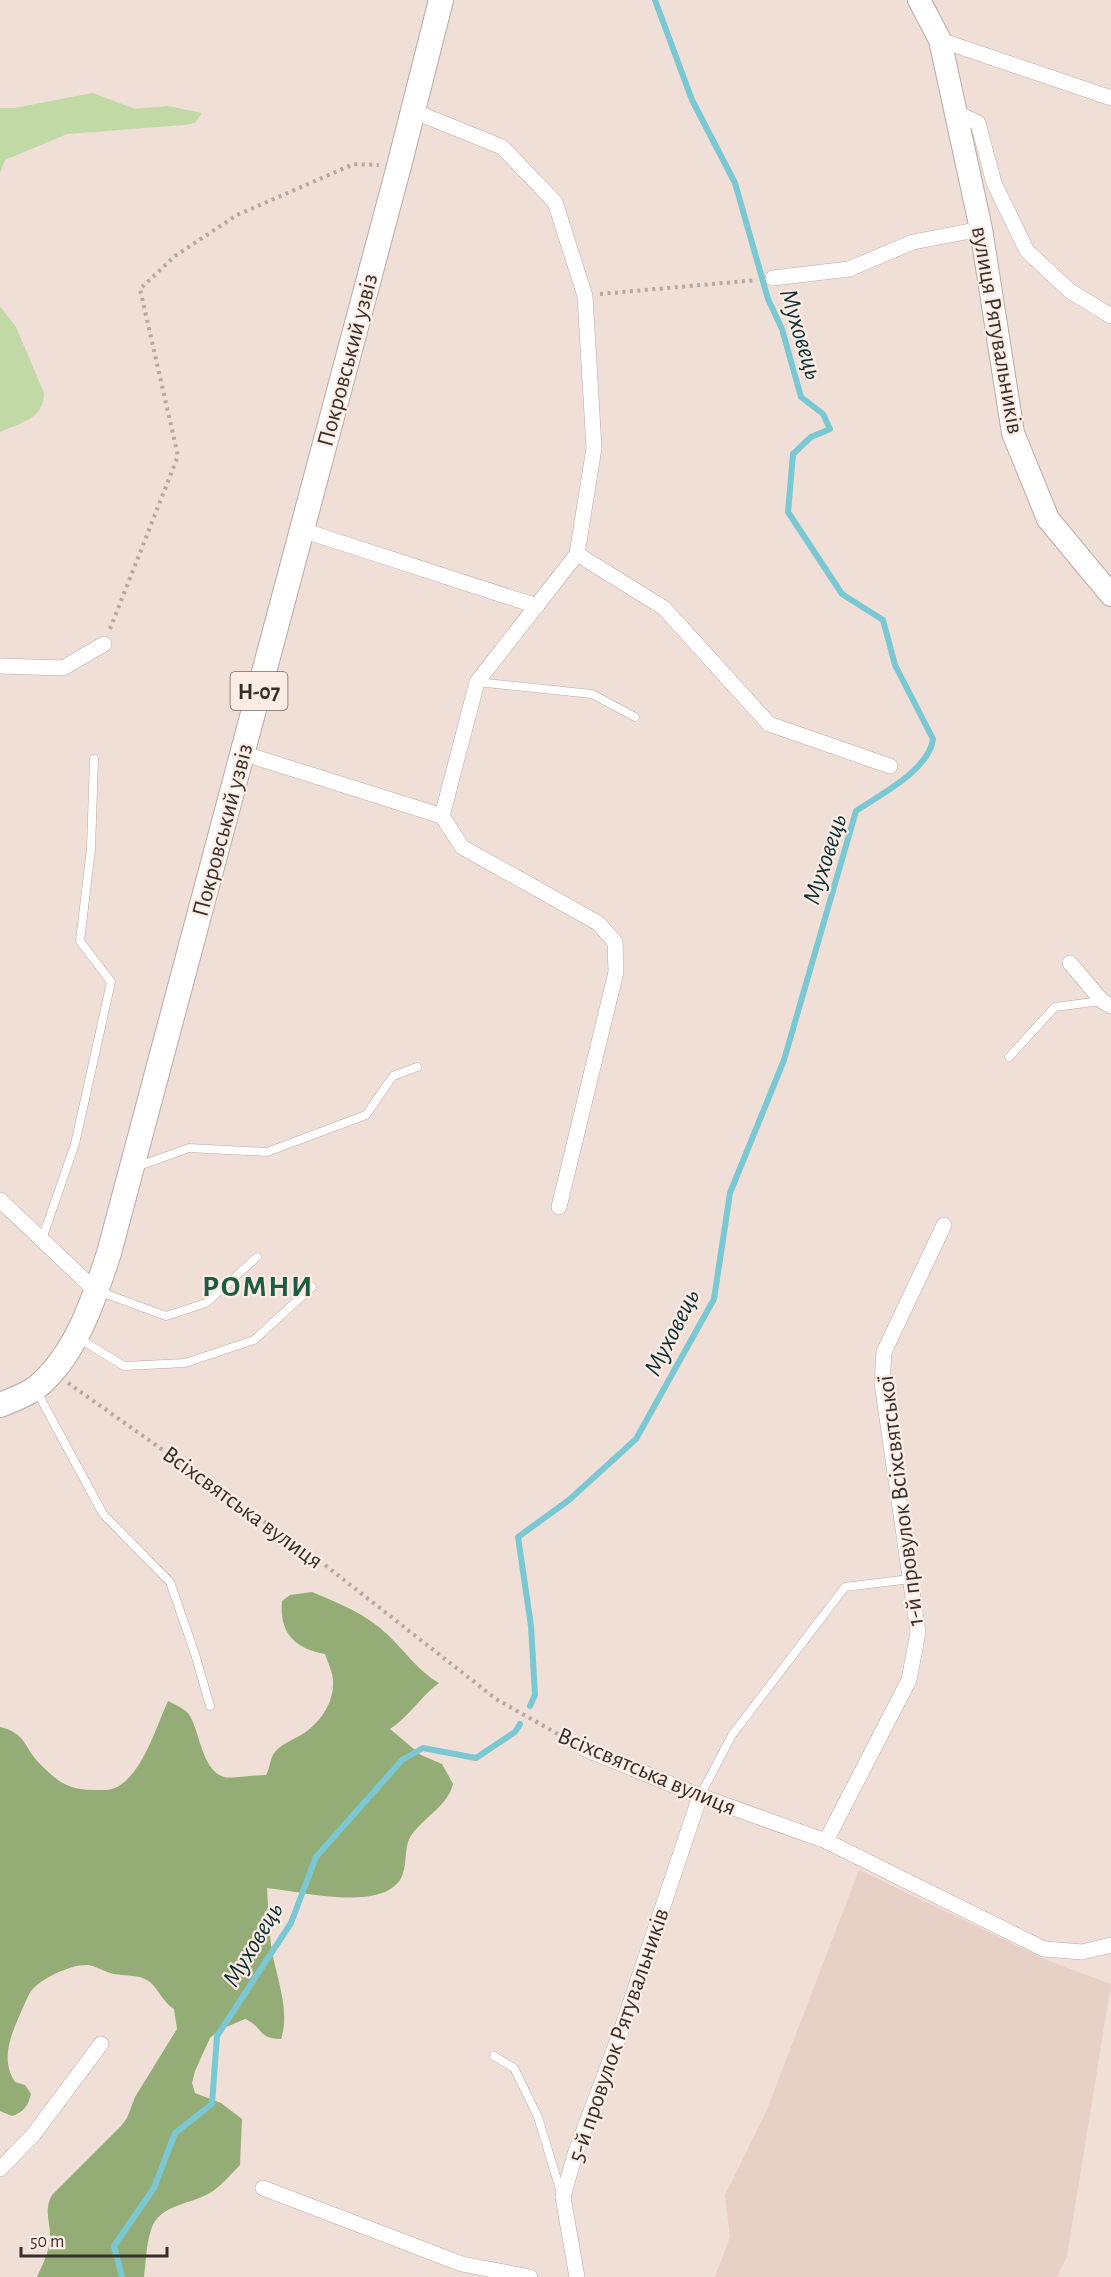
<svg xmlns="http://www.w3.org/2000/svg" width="1111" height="2277" font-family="'Alegreya Sans',sans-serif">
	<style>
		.education { fill: #e7d0c6 }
		.green { fill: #c0d9a5 }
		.forest { fill: #94ad77 }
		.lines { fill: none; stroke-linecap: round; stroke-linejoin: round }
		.stream { stroke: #79c8d4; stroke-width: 6 }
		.lane-casing { stroke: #baaaa1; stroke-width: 9 }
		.street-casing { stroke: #baaaa1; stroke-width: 16 }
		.secondary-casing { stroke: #baaaa1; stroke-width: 24 }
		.primary-casing { stroke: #baaaa1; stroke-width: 26 }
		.path { stroke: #b7a9a2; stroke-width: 4; stroke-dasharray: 3 4.5; stroke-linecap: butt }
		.lane { stroke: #fff; stroke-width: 8 }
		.street { stroke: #fff; stroke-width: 15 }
		.secondary { stroke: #fff; stroke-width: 22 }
		.primary { stroke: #fff; stroke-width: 24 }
		.labels { text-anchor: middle; stroke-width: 4.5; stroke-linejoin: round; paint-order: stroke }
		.shield { fill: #fdece3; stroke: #726863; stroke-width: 1.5 }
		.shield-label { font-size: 22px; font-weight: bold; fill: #36302c }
		.street-label { font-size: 24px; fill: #36302c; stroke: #fdece3 }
		.water-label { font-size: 26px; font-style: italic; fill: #072f35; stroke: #fdece3 }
		.district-label { font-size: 30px; font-weight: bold; letter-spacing: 1.5px; fill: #1a5d43; stroke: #fdece3 }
	</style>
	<rect width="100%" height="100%" fill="#f0dfd6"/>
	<path class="education" d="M 859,1870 L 1051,1962 L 1111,1984 L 1067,2256 L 1057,2277 L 715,2277 L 730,2237 L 725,2195 L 766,2112 Z"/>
	<g class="green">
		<path d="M 93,93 L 135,109 L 168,106 L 202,113 L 195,123 L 184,125 L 67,134 L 5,160 L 0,173 L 0,108 L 14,108 Z"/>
		<path d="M 0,306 L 16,327 L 44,393 C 44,419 20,423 0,432 Z"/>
	</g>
	<path class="forest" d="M 312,1592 C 339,1603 366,1614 388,1635 C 405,1651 419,1672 439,1683 C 421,1696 409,1717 390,1729 L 421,1755 L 442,1764 L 453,1784 C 448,1805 426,1816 413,1833 C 402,1846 409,1866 400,1880 C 378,1912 300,1891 267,1888 C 268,1907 269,1927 271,1945 C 275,1975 291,2009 281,2039 C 257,2039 263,2026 245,2019 L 219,2030 L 210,2038 L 195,2071 L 192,2083 L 195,2093 L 221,2103 L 242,2119 L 240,2165 C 231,2174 223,2184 213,2191 C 193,2205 159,2203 151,2230 C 146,2245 146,2262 144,2277 L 37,2277 C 42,2265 49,2253 50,2239 C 51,2222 43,2211 52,2195 L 121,2126 L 127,2118 L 135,2097 L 177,2029 L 174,2009 C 163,2002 159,1990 150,1982 C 138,1973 123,1977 110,1973 C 103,1971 96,1966 88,1965 C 72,1964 41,1978 31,1991 C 27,1997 24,2006 21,2012 C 11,2035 0,2059 15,2082 L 25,2085 L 31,2094 C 28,2106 24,2112 12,2116 L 0,2111 L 0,1727 C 26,1733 24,1747 39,1763 C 57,1781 67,1790 94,1790 C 102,1790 110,1791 117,1787 C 143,1773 156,1727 168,1701 C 174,1704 183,1708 188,1713 C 200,1729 201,1770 224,1777 C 229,1779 257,1775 266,1775 C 270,1768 270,1759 274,1753 C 280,1745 292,1740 301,1735 C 319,1724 334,1704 333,1681 C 333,1673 328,1663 325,1654 C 295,1649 279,1633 282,1601 L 290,1595 Z"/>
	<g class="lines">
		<g class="stream">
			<path d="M 530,1706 L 535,1695 L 531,1626 L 518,1537 L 569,1500 L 636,1439 L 714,1299 L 730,1193 L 784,1060 L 856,811 C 880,795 929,770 933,739 L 895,665 L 883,620 L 842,594 L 788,512 L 793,454 L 811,437 L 830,429 L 823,414 L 801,397 L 782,329 L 768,299 L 735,183 L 692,100 L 655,0"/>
			<path d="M 122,2277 L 114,2246 L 154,2188 L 175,2133 L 212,2104 L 217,2036 L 291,1923 L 316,1857 L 402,1760 L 423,1748 L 476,1758 L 515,1732 L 520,1724"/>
		</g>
		<defs>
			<g id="lane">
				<path d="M 477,682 L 592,694 L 635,717"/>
				<path d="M 1009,1057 L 1055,1007 L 1101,1001"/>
				<path d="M 136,1167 L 189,1148 L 267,1152 L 366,1115 L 393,1076 L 417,1067"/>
				<path d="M 42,1239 L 75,1144 L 111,982 L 80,941 L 91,849 L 94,759"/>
				<path d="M 98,1291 L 166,1316 L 206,1303 L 257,1257"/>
				<path d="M 80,1339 L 124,1366 L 185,1363 L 254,1340 L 312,1287"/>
				<path d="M 36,1390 L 103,1514 L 170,1582 L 195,1654 L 210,1706"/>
				<path d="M 700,1796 L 732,1735 L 845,1587 L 910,1579"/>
				<path d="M 494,2056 L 514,2068 L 538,2117 L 561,2193"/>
			</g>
			<g id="street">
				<path d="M 940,40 L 1111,98"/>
				<path d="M 413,111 L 502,147 L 555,202 L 585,296 L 594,448 L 577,554 L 477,682 L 442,816"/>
				<path d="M 955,112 L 978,123 L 994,183 L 1027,251 L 1070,291 L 1111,316"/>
				<path d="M 773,278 L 849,269 L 913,242 L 981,229"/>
				<path d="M 302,530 L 537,606"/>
				<path d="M 577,554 L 664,608 L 769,724 L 890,766"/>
				<path d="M 0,666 L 63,668 L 104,644"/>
				<path d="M 242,753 L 442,816 L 462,847 L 598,923 L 615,942 L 616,972 L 559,1207"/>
				<path d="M 1070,963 L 1102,1001 L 1111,1006"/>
				<path d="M 0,1200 L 96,1291"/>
				<path d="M 585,1749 L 700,1796 L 826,1841 L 1044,1949 L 1082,1952 L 1111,1945"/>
				<path d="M 826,1841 L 909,1680 L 918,1632 L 882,1383 L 884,1352 L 944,1225"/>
				<path d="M 0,2169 L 33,2135 L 101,2044"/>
				<path d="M 263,2188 L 462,2264 L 530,2277"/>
				<path d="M 577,2277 L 563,2197 L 575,2154 L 620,2034 L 700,1796"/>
			</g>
			<path id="secondary" d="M 919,0 L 940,40 L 981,229 L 1013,433 L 1048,519 L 1111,595"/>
			<path id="primary" d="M 0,1405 C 12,1400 27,1395 37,1387 C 76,1355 94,1299 109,1253 L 399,166 L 441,0"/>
		</defs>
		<use href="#lane" class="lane-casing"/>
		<use href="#street" class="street-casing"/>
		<use href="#secondary" class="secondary-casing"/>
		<use href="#primary" class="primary-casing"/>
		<g class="path">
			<path d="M 600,294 L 757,280"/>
			<path d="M 110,629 L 178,456 L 140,289 L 175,256 L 237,215 L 354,164 L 379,165"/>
			<path d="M 68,1383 L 316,1558 L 496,1699 L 572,1742"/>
		</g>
		<use href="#lane" class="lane"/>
		<use href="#street" class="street"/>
		<use href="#secondary" class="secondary"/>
		<use href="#primary" class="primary"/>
	</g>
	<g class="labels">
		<rect class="shield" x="230.5" y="672" width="57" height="38" rx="4.5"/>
		<g class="shield-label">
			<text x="259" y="699">Н-07</text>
		</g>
		<g class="street-label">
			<text transform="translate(998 330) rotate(80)" y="8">вулиця Рятувальників</text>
			<text transform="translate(347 360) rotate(-75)" y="8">Покровський узвіз</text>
			<text transform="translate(222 830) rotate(-75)" y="8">Покровський узвіз</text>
			<text transform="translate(900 1501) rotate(-97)" y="8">1-й провулок Всіхсвятської</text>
			<text transform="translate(243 1507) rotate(36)" y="8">Всіхсвятська вулиця</text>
			<text transform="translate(647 1771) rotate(23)" y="8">Всіхсвятська вулиця</text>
			<text transform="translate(618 2035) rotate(-71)" y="8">5-й провулок Рятувальників</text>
		</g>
		<g class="water-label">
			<text transform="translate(802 334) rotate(73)" y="9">Муховець</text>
			<text transform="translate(824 859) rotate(-72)" y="9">Муховець</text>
			<text transform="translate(671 1332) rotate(-63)" y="9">Муховець</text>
			<text transform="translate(252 1944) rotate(-59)" y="9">Муховець</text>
		</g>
		<g class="district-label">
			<text x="258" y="1296">РОМНИ</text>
		</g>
	</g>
	<path d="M21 2247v9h146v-9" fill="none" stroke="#36302c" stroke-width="3"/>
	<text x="30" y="2247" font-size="18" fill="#36302c" stroke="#fdece3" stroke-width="4.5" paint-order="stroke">50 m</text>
</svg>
